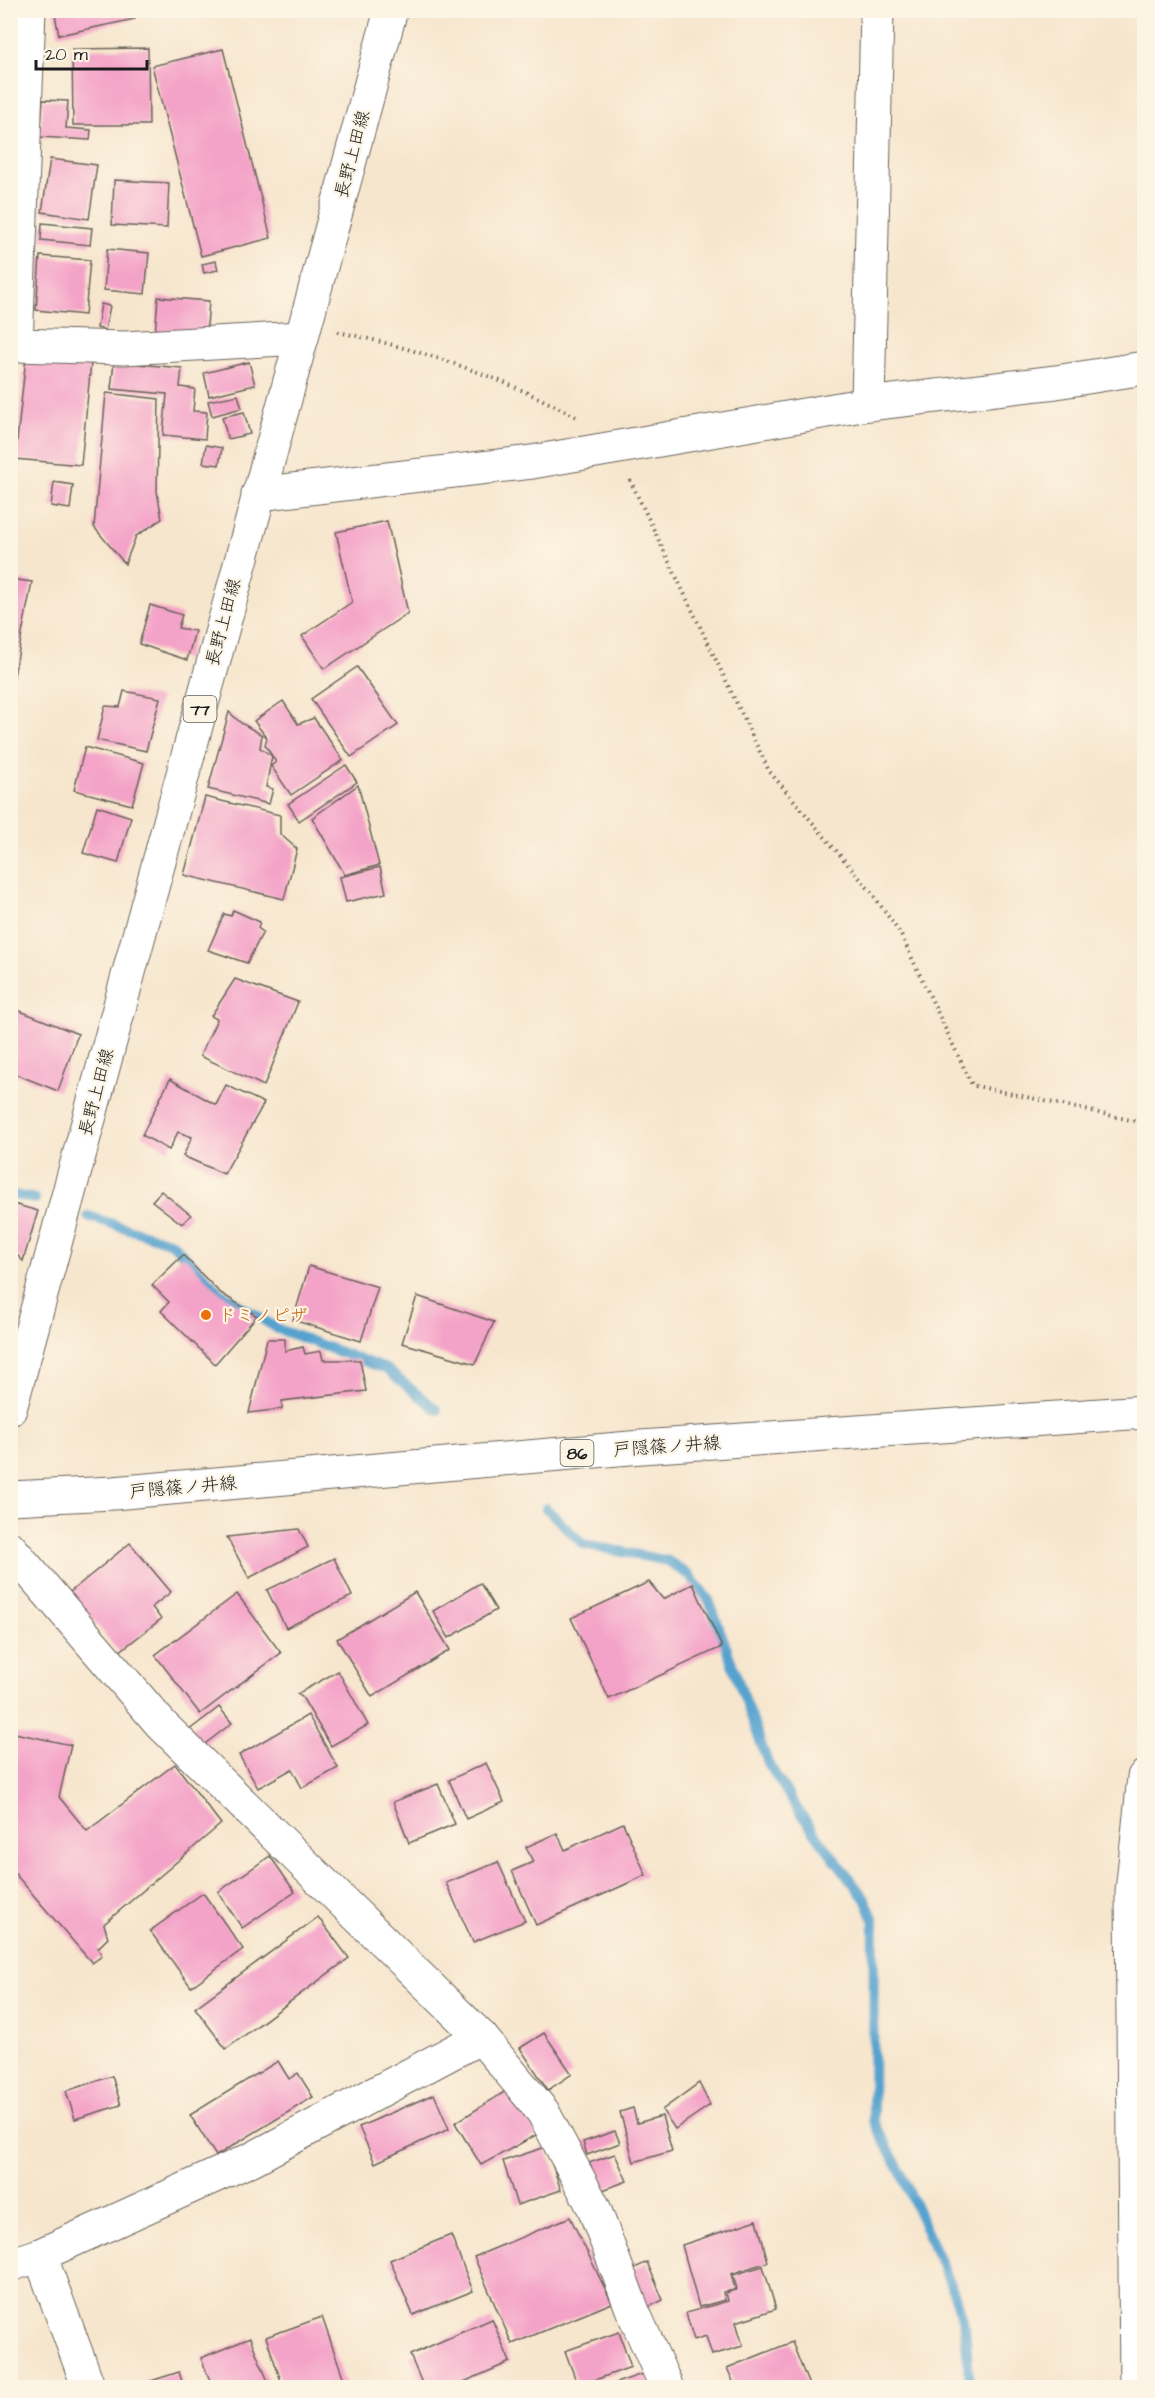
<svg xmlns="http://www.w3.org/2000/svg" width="1155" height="2398" font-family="'Architects Daughter','Klee One',sans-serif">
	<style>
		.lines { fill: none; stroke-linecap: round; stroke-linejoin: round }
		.stream { stroke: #55a2ce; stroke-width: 10 }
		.building { fill: #f4a3c8 }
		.minor-casing { stroke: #69635a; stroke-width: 35 }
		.tertiary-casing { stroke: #69635a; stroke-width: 35 }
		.primary-casing { stroke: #69635a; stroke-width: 35 }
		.path { stroke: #69635a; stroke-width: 4; stroke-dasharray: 1.5 4.5; stroke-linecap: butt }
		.minor { stroke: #fff; stroke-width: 33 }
		.tertiary { stroke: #fff; stroke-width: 33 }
		.primary { stroke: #fff; stroke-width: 33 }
		.food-dot { fill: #e8710a; stroke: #fcf5e5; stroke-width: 2 }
		.labels { text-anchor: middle; stroke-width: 4.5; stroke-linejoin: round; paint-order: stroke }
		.shield { fill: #fcf5e5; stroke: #5f5d58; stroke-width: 1.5 }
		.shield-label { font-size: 16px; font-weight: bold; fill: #1c1c1c }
		.street-label { font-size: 18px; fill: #1c1c1c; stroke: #fcf5e5 }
		.food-label { font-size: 18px; fill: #c56008; stroke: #fcf5e5; text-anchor: start }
	</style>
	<rect width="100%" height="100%" fill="#fcf5e5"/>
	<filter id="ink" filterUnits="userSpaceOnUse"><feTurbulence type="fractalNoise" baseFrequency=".0167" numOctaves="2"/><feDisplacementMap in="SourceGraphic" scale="12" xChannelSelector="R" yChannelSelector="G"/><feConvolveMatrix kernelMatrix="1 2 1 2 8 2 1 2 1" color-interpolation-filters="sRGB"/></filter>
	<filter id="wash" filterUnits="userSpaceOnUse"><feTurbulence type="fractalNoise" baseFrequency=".008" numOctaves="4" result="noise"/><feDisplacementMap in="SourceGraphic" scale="24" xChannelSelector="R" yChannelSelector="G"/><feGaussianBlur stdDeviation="1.35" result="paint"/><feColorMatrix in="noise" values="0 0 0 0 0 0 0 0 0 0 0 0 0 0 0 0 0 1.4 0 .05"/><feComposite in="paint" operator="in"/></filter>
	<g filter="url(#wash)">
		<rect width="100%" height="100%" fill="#f7e6ce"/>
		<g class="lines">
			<g class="stream">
				<path d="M 10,1194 L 35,1199"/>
				<path d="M 88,1216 L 172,1243 L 219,1292 L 278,1329 L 386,1369 L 437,1410"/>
				<path d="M 546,1508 L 583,1544 L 668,1561 L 690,1576 L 709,1600 L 768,1763 L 800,1813 L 865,1899 L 874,1920 L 873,2120 L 901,2173 L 954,2293 L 965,2328 L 970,2388"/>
			</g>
		</g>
		<g id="blocks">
			<g class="building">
				<path d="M 54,10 L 133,10 L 135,19 L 59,35 Z"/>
				<path d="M 148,48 L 149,125 L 73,125 L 72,49 Z"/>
				<path d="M 223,49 L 271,238 L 201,256 L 152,66 Z"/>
				<path d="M 43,100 L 68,101 L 66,128 L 91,130 L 90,140 L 40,137 Z"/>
				<path d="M 50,159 L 97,165 L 89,219 L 42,212 Z"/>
				<path d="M 114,180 L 169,183 L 167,228 L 112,225 Z"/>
				<path d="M 42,223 L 92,228 L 90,245 L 41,240 Z"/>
				<path d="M 107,249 L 149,253 L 145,294 L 104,290 Z"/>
				<path d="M 40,256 L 90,260 L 85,315 L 36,310 Z"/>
				<path d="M 216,261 L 218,270 L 204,273 L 202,264 Z"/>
				<path d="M 158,297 L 209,301 L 206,338 L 155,334 Z"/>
				<path d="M 101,304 L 110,306 L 105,330 L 97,328 Z"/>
				<path d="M 26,357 L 91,363 L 81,465 L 15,459 Z"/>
				<path d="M 114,362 L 182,368 L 180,387 L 195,389 L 193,411 L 207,412 L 205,439 L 163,435 L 167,394 L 111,389 Z"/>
				<path d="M 249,362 L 255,385 L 209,396 L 204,373 Z"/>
				<path d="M 106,393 L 159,399 L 157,491 L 162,519 L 136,536 L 125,564 L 94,527 Z"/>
				<path d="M 238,395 L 242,408 L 212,416 L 208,401 Z"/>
				<path d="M 244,412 L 250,434 L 228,439 L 222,417 Z"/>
				<path d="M 206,445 L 222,448 L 219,465 L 203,463 Z"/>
				<path d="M 54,482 L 73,485 L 70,509 L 51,506 Z"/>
				<path d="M 387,521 L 408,613 L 324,669 L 302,636 L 352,602 L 336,532 Z"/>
				<path d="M 10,579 L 32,582 L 13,681 L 10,680 Z"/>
				<path d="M 150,605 L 182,615 L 178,628 L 195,631 L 187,660 L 139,644 Z"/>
				<path d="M 357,667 L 398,725 L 351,757 L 311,699 Z"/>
				<path d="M 124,691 L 160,698 L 146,751 L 97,740 L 105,706 L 120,707 Z"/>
				<path d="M 283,701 L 298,724 L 314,718 L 343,760 L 291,795 L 271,766 L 276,762 L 265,745 L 267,738 L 254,721 Z"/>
				<path d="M 229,712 L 241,723 L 262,735 L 260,748 L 272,756 L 266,787 L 273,789 L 269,804 L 208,789 Z"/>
				<path d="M 85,747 L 144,763 L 132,805 L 74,790 Z"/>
				<path d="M 346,765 L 357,782 L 299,821 L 288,804 Z"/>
				<path d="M 358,785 L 379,865 L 345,875 L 312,818 Z"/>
				<path d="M 205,797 L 280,815 L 280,834 L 297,849 L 284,899 L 184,875 Z"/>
				<path d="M 97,806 L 131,817 L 118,863 L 83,853 Z"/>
				<path d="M 380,867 L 386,893 L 346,902 L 340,877 Z"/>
				<path d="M 233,910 L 260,922 L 258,928 L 263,932 L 247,963 L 208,950 L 224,914 L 231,916 Z"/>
				<path d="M 235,979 L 298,1002 L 264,1086 L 200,1056 L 217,1019 L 211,1016 Z"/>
				<path d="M 10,1007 L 78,1034 L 58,1091 L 10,1072 Z"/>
				<path d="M 170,1079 L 216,1105 L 226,1085 L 264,1103 L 224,1174 L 183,1156 L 192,1137 L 178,1132 L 169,1150 L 142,1135 Z"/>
				<path d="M 161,1191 L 191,1215 L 182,1224 L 152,1201 Z"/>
				<path d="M 10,1203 L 38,1211 L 23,1261 L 10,1248 Z"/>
				<path d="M 183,1255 L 219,1292 L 257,1316 L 215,1364 L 161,1311 L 169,1302 L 152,1285 Z"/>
				<path d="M 309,1266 L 378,1287 L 361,1341 L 293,1320 Z"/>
				<path d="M 417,1296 L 494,1322 L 475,1364 L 402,1343 Z"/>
				<path d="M 267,1339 L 285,1339 L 285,1351 L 303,1347 L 305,1354 L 321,1351 L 323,1360 L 360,1360 L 366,1391 L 282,1401 L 282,1409 L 249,1413 Z"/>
				<path d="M 299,1529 L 308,1547 L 249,1578 L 227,1537 Z"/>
				<path d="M 130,1543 L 171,1592 L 152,1607 L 161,1619 L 119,1652 L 70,1592 Z"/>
				<path d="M 334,1558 L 352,1596 L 286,1628 L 267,1590 Z"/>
				<path d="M 649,1582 L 663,1599 L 693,1584 L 722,1647 L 609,1699 L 571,1618 Z"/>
				<path d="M 480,1583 L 496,1610 L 449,1638 L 433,1611 Z"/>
				<path d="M 415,1592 L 450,1650 L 372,1697 L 337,1639 Z"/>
				<path d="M 237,1594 L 281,1653 L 200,1714 L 155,1655 Z"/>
				<path d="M 338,1671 L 368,1725 L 331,1746 L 302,1697 L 297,1694 Z"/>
				<path d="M 219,1707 L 232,1723 L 201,1747 L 188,1731 Z"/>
				<path d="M 308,1715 L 338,1768 L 302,1788 L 292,1769 L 258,1788 L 239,1755 Z"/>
				<path d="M 10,1732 L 71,1745 L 59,1797 L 87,1831 L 175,1764 L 221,1824 L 104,1924 L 108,1938 L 98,1948 L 102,1956 L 92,1963 L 10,1868 Z"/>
				<path d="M 486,1763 L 504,1802 L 466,1819 L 449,1780 Z"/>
				<path d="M 438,1784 L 455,1824 L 409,1843 L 393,1802 Z"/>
				<path d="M 623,1823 L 646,1875 L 536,1925 L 512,1871 L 533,1862 L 526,1847 L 557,1833 L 565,1850 Z"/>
				<path d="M 270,1856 L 295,1892 L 242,1928 L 218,1892 Z"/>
				<path d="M 498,1862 L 525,1921 L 473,1942 L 446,1883 Z"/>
				<path d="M 203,1893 L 243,1949 L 191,1987 L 150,1931 Z"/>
				<path d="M 318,1917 L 349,1958 L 226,2049 L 195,2008 Z"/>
				<path d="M 544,2033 L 572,2074 L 548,2090 L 520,2048 Z"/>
				<path d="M 278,2061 L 289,2079 L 298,2073 L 313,2097 L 216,2156 L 190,2115 Z"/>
				<path d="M 112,2076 L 121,2105 L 75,2119 L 66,2091 Z"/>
				<path d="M 699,2083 L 710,2105 L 675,2129 L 662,2110 Z"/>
				<path d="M 509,2089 L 538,2134 L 481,2165 L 455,2123 Z"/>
				<path d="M 434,2094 L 449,2129 L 375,2163 L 359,2127 Z"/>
				<path d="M 633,2108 L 637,2123 L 662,2116 L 672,2151 L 634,2162 L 620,2112 Z"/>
				<path d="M 615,2131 L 620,2143 L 587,2155 L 583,2142 Z"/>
				<path d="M 546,2147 L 561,2190 L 517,2205 L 503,2161 Z"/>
				<path d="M 615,2154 L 627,2181 L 600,2191 L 589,2163 Z"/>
				<path d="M 570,2217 L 612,2303 L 512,2344 L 474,2257 Z"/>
				<path d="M 757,2220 L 768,2262 L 731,2274 L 735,2290 L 723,2292 L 725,2300 L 699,2307 L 682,2245 Z"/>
				<path d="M 451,2235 L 473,2291 L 413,2315 L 390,2260 Z"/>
				<path d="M 647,2262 L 663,2300 L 645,2309 L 629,2271 Z"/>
				<path d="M 763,2266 L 776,2309 L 736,2322 L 743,2346 L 712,2355 L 706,2336 L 694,2340 L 686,2313 L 728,2301 L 726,2293 L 737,2289 L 733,2275 Z"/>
				<path d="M 322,2317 L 347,2388 L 297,2388 L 294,2380 L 282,2384 L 266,2337 Z"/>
				<path d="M 492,2319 L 510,2362 L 450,2388 L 424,2388 L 410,2355 Z"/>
				<path d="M 619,2332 L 631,2367 L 578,2386 L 565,2351 Z"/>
				<path d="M 250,2338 L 270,2386 L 213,2388 L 201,2358 Z"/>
				<path d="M 792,2342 L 810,2388 L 736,2388 L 727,2368 Z"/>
				<path d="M 179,2372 L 184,2388 L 132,2388 L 132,2387 Z"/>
				<path d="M 648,2372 L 653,2388 L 604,2388 L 604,2387 Z"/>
			</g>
		</g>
	</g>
	<g filter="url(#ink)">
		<use href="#blocks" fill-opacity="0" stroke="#69635a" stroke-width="1.5"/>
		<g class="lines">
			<defs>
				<g id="minor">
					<path d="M 16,345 L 29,10"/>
					<path d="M 10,347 L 16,345 L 124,348 L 302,338"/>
					<path d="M 868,404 L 877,10"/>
					<path d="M 10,1548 L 161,1724 L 481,2037 L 543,2112 L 594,2208 L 632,2309 L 667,2388"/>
					<path d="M 40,2255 L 89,2388"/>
					<path d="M 10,2265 L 40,2255 L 252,2159 L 481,2037"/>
					<path d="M 1136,2388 L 1132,1892 L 1144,1777"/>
				</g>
				<path id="tertiary" d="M 258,494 L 532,462 L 868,404 L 1056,382 L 1144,368"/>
				<g id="primary">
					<path d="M 10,1409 L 391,10"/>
					<path d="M 10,1498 L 113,1493 L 641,1447 L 1144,1412"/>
				</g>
			</defs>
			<use href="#minor" class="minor-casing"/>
			<use href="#tertiary" class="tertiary-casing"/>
			<use href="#primary" class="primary-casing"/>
			<g class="path">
				<path d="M 338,332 C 420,349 503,377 576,417"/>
				<path d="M 630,480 L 769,771 L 872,893 L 901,935 L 972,1085 L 1144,1123"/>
			</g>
			<use href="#minor" class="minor"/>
			<use href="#tertiary" class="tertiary"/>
			<use href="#primary" class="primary"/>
		</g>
	</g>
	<circle class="food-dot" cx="206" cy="1315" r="6"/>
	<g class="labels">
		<g class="shield">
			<rect x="183.5" y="696" width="33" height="26" rx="4.5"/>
			<rect x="560.5" y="1440" width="33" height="26" rx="4.5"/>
		</g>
		<g class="shield-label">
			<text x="200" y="715">77</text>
			<text x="577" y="1459">86</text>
		</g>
		<g class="street-label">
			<text transform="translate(352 154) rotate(-75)" y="6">長野上田線</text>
			<text transform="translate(223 622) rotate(-75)" y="6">長野上田線</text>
			<text transform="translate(96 1092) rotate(-75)" y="6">長野上田線</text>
			<text transform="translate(667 1446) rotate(-4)" y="6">戸隠篠ノ井線</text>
			<text transform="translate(183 1487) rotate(-5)" y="6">戸隠篠ノ井線</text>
		</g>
		<g class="food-label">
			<text x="218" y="1321">ドミノピザ</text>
		</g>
	</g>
	<rect width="1155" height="2398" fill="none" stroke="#fcf5e5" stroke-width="36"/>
	<path d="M36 60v9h111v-9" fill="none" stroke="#1c1c1c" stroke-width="3"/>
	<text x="45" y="60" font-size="18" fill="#1c1c1c" stroke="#fcf5e5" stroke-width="4.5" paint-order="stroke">20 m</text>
</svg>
